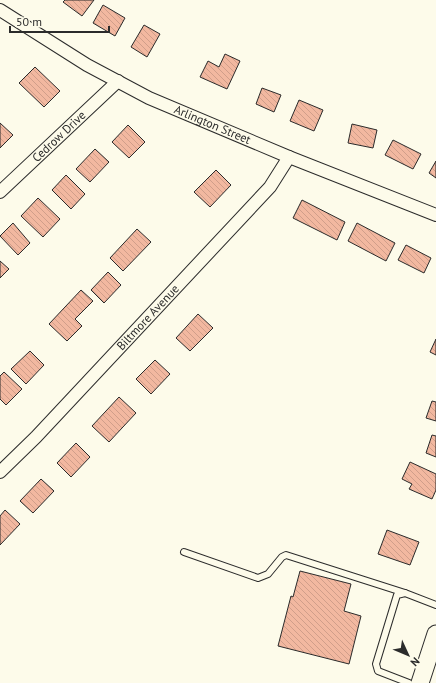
<svg xmlns="http://www.w3.org/2000/svg" width="436" height="683" font-family="'PT Sans',sans-serif">
	<style>
		.building { fill: url(#building-back-hatch); stroke: #2b2b2b }
		.lines { fill: none; stroke-linecap: round; stroke-linejoin: round }
		.lane-casing { stroke: #2b2b2b; stroke-width: 8 }
		.street-casing { stroke: #2b2b2b; stroke-width: 14 }
		.secondary-casing { stroke: #2b2b2b; stroke-width: 19 }
		.lane { stroke: #fdfbea; stroke-width: 6 }
		.street { stroke: #fdfbea; stroke-width: 12 }
		.secondary { stroke: #fdfbea; stroke-width: 17 }
		.labels { text-anchor: middle; stroke-width: 3; stroke-linejoin: round; paint-order: stroke }
		.street-label { font-size: 12px; fill: #2b2b2b; stroke: #fdfbea }
	</style>
	<defs>
		<pattern id="building-back-hatch" width="6" height="6" patternUnits="userSpaceOnUse"><rect width="6" height="6" fill="#f2b8a0"/><path d="M-1 5l2 2M0 0l6 6M5-1l2 2" fill="none" stroke="#d09e8a"/></pattern>
	</defs>
	<rect width="100%" height="100%" fill="#fdfbea"/>
	<g class="building">
		<path d="M 65,0 L 94,0 L 82,16 L 63,2 Z"/>
		<path d="M 103,5 L 125,18 L 115,36 L 93,23 Z"/>
		<path d="M 144,25 L 160,34 L 147,57 L 131,47 Z"/>
		<path d="M 225,54 L 240,61 L 227,89 L 200,77 L 208,61 L 219,67 Z"/>
		<path d="M 35,67 L 60,91 L 44,107 L 19,83 Z"/>
		<path d="M 262,88 L 281,95 L 274,112 L 256,104 Z"/>
		<path d="M 299,100 L 323,110 L 314,131 L 290,121 Z"/>
		<path d="M 0,123 L 13,135 L 0,148 Z"/>
		<path d="M 352,124 L 377,130 L 373,148 L 348,143 Z"/>
		<path d="M 128,125 L 145,142 L 129,158 L 112,142 Z"/>
		<path d="M 393,140 L 421,154 L 413,169 L 385,155 Z"/>
		<path d="M 95,149 L 109,162 L 90,182 L 76,169 Z"/>
		<path d="M 436,161 L 436,178 L 429,173 Z"/>
		<path d="M 216,170 L 231,185 L 210,207 L 194,192 Z"/>
		<path d="M 66,175 L 85,194 L 71,209 L 52,190 Z"/>
		<path d="M 38,198 L 60,219 L 43,237 L 21,216 Z"/>
		<path d="M 302,200 L 345,222 L 337,240 L 293,218 Z"/>
		<path d="M 13,223 L 30,243 L 18,255 L 0,236 Z"/>
		<path d="M 357,223 L 395,243 L 386,261 L 348,241 Z"/>
		<path d="M 137,229 L 151,242 L 123,271 L 110,258 Z"/>
		<path d="M 406,245 L 431,258 L 424,273 L 398,260 Z"/>
		<path d="M 0,261 L 9,269 L 0,278 Z"/>
		<path d="M 108,272 L 121,285 L 104,303 L 91,290 Z"/>
		<path d="M 81,290 L 93,301 L 75,319 L 82,326 L 67,341 L 49,324 Z"/>
		<path d="M 198,314 L 213,328 L 190,351 L 176,338 Z"/>
		<path d="M 436,339 L 436,355 L 430,352 Z"/>
		<path d="M 30,351 L 44,365 L 26,384 L 11,369 Z"/>
		<path d="M 155,360 L 170,374 L 151,394 L 136,379 Z"/>
		<path d="M 4,372 L 22,389 L 6,405 L 0,399 L 0,376 Z"/>
		<path d="M 119,397 L 136,413 L 109,442 L 92,426 Z"/>
		<path d="M 432,401 L 436,402 L 436,421 L 426,418 Z"/>
		<path d="M 432,435 L 436,436 L 436,457 L 426,453 Z"/>
		<path d="M 76,443 L 90,457 L 71,477 L 57,463 Z"/>
		<path d="M 410,462 L 436,474 L 436,490 L 432,499 L 409,489 L 412,484 L 402,479 Z"/>
		<path d="M 41,479 L 54,491 L 33,513 L 20,501 Z"/>
		<path d="M 5,510 L 20,524 L 0,545 L 0,516 Z"/>
		<path d="M 387,530 L 419,542 L 410,565 L 378,554 Z"/>
		<path d="M 300,571 L 351,584 L 344,611 L 361,616 L 349,664 L 278,646 L 291,596 L 293,597 Z"/>
	</g>
	<g class="lines">
		<defs>
			<g id="lane">
				<path d="M 184,552 L 258,578 L 268,574 L 282,557 L 286,555 L 405,593"/>
				<path d="M 409,683 L 378,671 L 376,664 L 397,595 L 405,593 L 436,605"/>
			</g>
			<g id="street">
				<path id="s1" d="M 0,10 L 87,65 L 149,98 L 289,157 L 436,215"/>
				<path id="s2" d="M 0,192 L 118,81"/>
				<path id="s3" d="M 0,472 L 36,437 L 270,187 L 289,157"/>
			</g>
			<path id="secondary" d="M 420,683 L 436,634"/>
		</defs>
		<use href="#lane" class="lane-casing"/>
		<use href="#street" class="street-casing"/>
		<use href="#secondary" class="secondary-casing"/>
		<use href="#lane" class="lane"/>
		<use href="#street" class="street"/>
		<use href="#secondary" class="secondary"/>
	</g>
	<g class="labels">
		<g class="street-label">
			<text dy="4" stroke="none"><textPath href="#s1" startOffset="242">Arlington Street</textPath></text>
			<text dy="4" stroke="none"><textPath href="#s2" startOffset="81">Cedrow Drive</textPath></text>
			<text dy="4" stroke="none"><textPath href="#s3" startOffset="214">Biltmore Avenue</textPath></text>
		</g>
	</g>
	<g transform="translate(408 655) rotate(134)" stroke="#fdfbea" stroke-width="3" paint-order="stroke">
	<path d="M0-3L7 15L0 10L-7 15Z" fill="#2b2b2b"/>
	<text y="-6" font-size="11" font-weight="bold" text-anchor="middle" fill="#2b2b2b">N</text>
	</g>
	<path d="M10 26v6h99v-6" fill="none" stroke="#2b2b2b" stroke-width="2"/>
	<text x="16" y="26" font-size="12" fill="#2b2b2b" stroke="#fdfbea" stroke-width="3" paint-order="stroke">50 m</text>
</svg>
